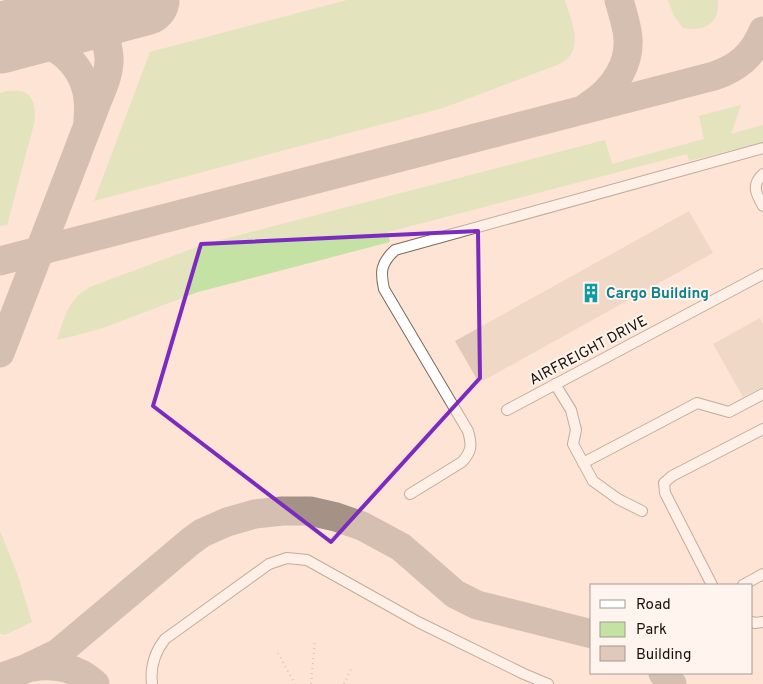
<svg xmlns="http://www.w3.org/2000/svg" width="763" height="684" font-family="Overpass,sans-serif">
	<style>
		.green { fill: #c3e2a3 }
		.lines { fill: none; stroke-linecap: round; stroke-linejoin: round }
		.taxiway { stroke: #a49286; stroke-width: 29 }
		.runway { stroke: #a49286; stroke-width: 71 }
		.building { fill: #e1c9b9 }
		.minor-casing { stroke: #7d685a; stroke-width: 12 }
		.path { stroke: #b3a093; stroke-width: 2; stroke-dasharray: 1 4; stroke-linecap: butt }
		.minor { stroke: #fff; stroke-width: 10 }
		.marked { fill: none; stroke: #7b2cbf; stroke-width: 4; stroke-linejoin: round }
		.labels { text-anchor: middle; stroke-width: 4; stroke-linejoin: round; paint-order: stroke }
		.culture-label { font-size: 15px; font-weight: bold; fill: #0d838f; stroke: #fff5ee; text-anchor: start }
		.street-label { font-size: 15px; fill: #19110b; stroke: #fff5ee }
	</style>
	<rect width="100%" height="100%" fill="#fde4d4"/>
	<g class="green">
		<path d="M 347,0 L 565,0 C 570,17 583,44 567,59 C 565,61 560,63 557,65 L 443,108 L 94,201 L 150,52 Z"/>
		<path d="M 668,0 L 718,0 C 720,24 704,32 683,28 L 674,16 Z"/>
		<path d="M 7,91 C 12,91 19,90 23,92 C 35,96 35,110 35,120 L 7,225 L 0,226 L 0,93 Z"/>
		<path d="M 741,105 L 731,134 L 763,125 L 763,142 L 689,161 L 687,154 L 388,232 L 390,242 L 198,292 L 100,329 L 57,340 C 65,317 67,300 90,287 L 205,244 L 605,140 L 612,164 L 704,139 L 699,116 Z"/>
		<path d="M 0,531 L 17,573 L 32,622 L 5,635 L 0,634 Z"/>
	</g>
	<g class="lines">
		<g class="taxiway">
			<path d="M 0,40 C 35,31 73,50 85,85 C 89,96 89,108 88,120"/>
			<path d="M 588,106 C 614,90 633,62 627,31 C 625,20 622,10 619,0"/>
			<path d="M 0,261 L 714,76 C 738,68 753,55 763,31"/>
			<path d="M 0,353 C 26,287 51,220 77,154 C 83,137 90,121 96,104 C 102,89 110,73 109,57 C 106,25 88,10 60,0"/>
			<path d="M 32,667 C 54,663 78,668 95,684"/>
			<path d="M 663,673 L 672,684"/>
			<path d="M 0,678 L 25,669 L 58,653 L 191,541 L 202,533 L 227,522 L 255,514 L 282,511 L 310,511 L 336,517 L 362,526 L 401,547 L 455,594 L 477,605 L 592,634"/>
		</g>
		<path class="runway" d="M 0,38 L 144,0"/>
	</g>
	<g class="building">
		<path d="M 689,211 L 713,253 L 479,383 L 455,341 Z"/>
		<path d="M 760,318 L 763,324 L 763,387 L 743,397 L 713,344 Z"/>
	</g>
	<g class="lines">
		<defs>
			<g id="minor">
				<path d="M 763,174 C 751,185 756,194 763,206"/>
				<path d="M 555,384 L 571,410 L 576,430 L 573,444 L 593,481 L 618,499 L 642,511"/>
				<path d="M 507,410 L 763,274"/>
				<path d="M 583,463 L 697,403 L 729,412 L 763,394"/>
				<path d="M 410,494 L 462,462 C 472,451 472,445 468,431 L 384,289 C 380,271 381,263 395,250 L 763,148"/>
				<path d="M 712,585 L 665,493 L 664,483 L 672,476 L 763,429"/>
				<path d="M 743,585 L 763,574"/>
				<path d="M 752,622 L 755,623 L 763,622"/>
				<path d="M 152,684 C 150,667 154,653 165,639 L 269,564 L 287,558 L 307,560 L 418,622 L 524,674 L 548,684"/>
			</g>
		</defs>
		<use href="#minor" class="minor-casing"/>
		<g class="path">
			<path d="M 278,653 L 295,684"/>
			<path d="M 311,684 L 315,639"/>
			<path d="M 344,684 L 352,667"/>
		</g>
		<use href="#minor" class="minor"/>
	</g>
	<path d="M0 0H763V684H0ZM 478,231 L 480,378 L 331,542 L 153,406 L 201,244 Z" fill="#fde4d4" fill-opacity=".55" fill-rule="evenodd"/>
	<path class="marked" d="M 478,231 L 480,378 L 331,542 L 153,406 L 201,244 Z"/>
	<defs>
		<symbol id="building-bare" viewBox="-9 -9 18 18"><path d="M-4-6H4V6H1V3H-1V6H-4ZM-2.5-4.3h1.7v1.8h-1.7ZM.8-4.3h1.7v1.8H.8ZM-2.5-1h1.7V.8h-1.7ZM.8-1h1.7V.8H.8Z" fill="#0f9aa8" stroke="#fff5ee" stroke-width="2.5" paint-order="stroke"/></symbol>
	</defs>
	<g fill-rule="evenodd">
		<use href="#building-bare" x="577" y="279" width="28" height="28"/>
	</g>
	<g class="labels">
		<g class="culture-label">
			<text x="606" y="298">Cargo Building</text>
		</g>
		<g class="street-label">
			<text transform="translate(588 350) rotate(-28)" y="5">AIRFREIGHT DRIVE</text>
		</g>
	</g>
	<rect x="590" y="584" width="162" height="90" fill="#fff5ee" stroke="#a39a93"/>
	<rect x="600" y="600" width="25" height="8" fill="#ffffff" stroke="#a39a93"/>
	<text x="636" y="609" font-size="15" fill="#19110b">Road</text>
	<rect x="600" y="622" width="25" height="15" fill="#c3e2a3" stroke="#a39a93"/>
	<text x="636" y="634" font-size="15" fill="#19110b">Park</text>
	<rect x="600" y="646" width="25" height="15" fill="#e1c9b9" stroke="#a39a93"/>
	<text x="636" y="659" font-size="15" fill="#19110b">Building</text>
</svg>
